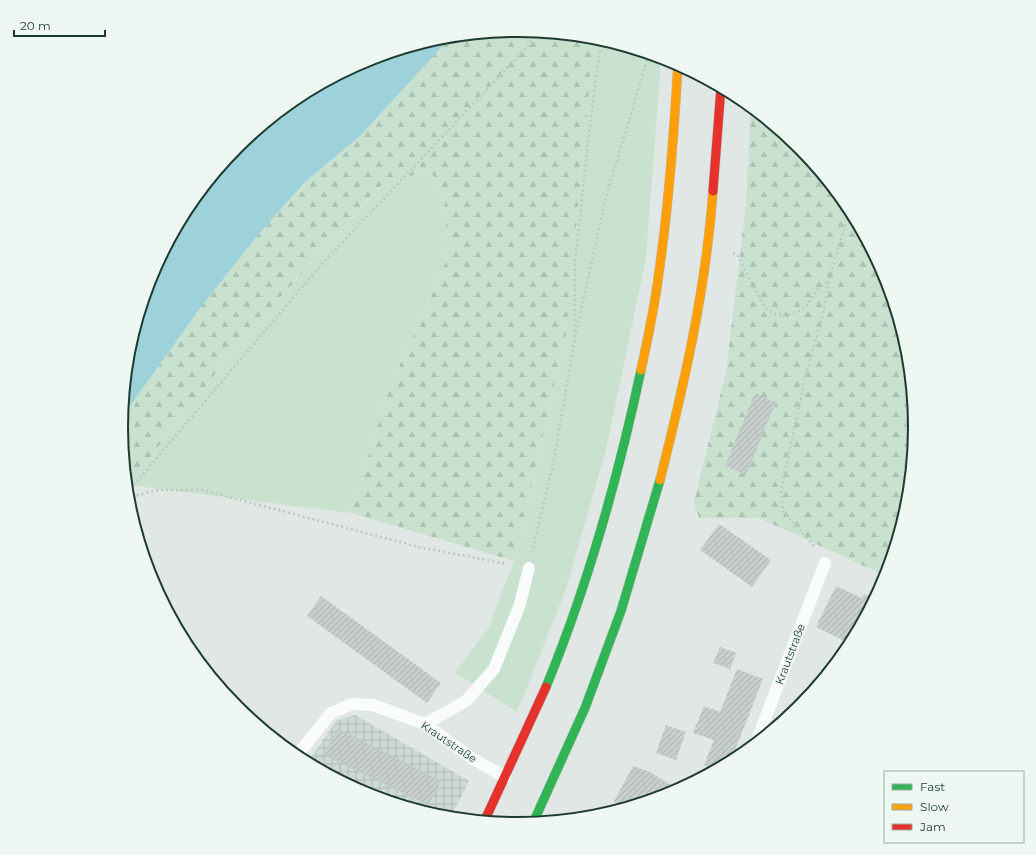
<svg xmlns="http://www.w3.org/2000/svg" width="1036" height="855" font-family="Montserrat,sans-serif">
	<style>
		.industrial { fill: url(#industrial-grid) }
		.grass { fill: #c8e2cf }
		.forest { fill: url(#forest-firs) }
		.water { fill: #9dd2da }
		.building { fill: url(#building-hatch) }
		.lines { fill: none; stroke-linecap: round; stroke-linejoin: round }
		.fast-casing { stroke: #bac4c1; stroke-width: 10 }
		.slow-casing { stroke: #bac4c1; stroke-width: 10 }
		.jam-casing { stroke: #bac4c1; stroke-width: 10 }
		.path { stroke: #bec7c5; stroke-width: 2.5; stroke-dasharray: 2 3; stroke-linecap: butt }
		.lane { stroke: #fafbfb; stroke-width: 12 }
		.fast { stroke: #30b455; stroke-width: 9 }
		.slow { stroke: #ff9f0a; stroke-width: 9 }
		.jam { stroke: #e5322d; stroke-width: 9 }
		.labels { text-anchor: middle; stroke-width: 3; stroke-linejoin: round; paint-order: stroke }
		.street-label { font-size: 11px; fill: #1e3b32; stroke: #eef7f2 }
		.rim { fill: none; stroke: #1e3b32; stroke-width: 2 }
	</style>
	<defs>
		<pattern id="industrial-grid" width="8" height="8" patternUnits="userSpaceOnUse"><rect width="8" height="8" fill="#cdd9d4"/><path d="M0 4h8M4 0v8" fill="none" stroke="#b0bbb6"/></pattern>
		<pattern id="forest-firs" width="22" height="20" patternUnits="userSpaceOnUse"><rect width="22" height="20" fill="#c8e2cf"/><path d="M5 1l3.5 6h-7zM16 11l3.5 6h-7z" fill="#abc3b2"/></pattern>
		<pattern id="building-hatch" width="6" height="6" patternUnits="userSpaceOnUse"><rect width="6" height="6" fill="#c7cecb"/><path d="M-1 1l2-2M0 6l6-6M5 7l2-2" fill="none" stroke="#aab2af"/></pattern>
	</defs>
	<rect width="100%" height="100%" fill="#e0e7e4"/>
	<path class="industrial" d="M 355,715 L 469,781 L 450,818 L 440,817 L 366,795 L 307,763 L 337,720 Z"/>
	<g class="grass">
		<path d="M 594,38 L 661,58 L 646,258 L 606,450 L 566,589 L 517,712 L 455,673 L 488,629 L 514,561 L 566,334 Z"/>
		<path d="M 430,170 L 444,195 L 448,257 L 388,392 L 351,513 L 128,485 L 240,342 L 381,186 Z"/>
	</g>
	<g class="forest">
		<path d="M 518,30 L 594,38 L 566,334 L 514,561 L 351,513 L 388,392 L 448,257 L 444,195 L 430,170 L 380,186 L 240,342 L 128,485 L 126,485 L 121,427 L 121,420 L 135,399 L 198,311 L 257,236 L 305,182 L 360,136 L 451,37 Z"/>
		<path d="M 751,107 L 799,147 L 849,207 L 885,276 L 908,350 L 915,428 L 908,505 L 890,563 L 884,575 L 759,518 L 699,518 L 694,502 L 726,372 L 746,204 Z"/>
	</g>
	<path class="water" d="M 451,37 L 360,136 L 305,182 L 257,236 L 198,311 L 135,399 L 121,420 L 128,350 L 151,275 L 188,206 L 237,146 L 297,97 L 366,60 L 441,38 Z"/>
	<g class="building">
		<path d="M 755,393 L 776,402 L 746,475 L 725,466 Z"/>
		<path d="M 719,524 L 771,560 L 752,587 L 700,550 Z"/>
		<path d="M 836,586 L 862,598 L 864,594 L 868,596 L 866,600 L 873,603 L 851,644 L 816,627 Z"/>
		<path d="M 321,596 L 441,683 L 427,703 L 307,616 Z"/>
		<path d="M 720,647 L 736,653 L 730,669 L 713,663 Z"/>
		<path d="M 737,669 L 763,679 L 730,763 L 716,770 L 704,765 L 714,740 L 693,733 L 704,706 L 720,712 Z"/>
		<path d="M 666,725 L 686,732 L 676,760 L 656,753 Z"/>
		<path d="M 338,728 L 441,781 L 428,805 L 324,755 Z"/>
		<path d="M 633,766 L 650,772 L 679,790 L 670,795 L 623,809 L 614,801 Z"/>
	</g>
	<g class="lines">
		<defs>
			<g id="fast">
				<path d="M 546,687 C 588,585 618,478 641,370"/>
				<path d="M 533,823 L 585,708 L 621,611 L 660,480"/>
			</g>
			<g id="slow">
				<path d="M 641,370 C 648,338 655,305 659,272 C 669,203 674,134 678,64"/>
				<path d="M 660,480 C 684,385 706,289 713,191"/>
			</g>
			<g id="jam">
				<path d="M 713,191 L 721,87"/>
				<path d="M 484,822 L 546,687"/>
			</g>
		</defs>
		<use href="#fast" class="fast-casing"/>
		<use href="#slow" class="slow-casing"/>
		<use href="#jam" class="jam-casing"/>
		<g class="path">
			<path d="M 733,253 L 738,256 L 764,306 L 772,313 L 786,316 L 805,308 L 819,287 L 829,281"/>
			<path d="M 575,331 L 575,263 L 589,133 L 601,39"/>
			<path d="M 127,493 L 321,265 L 528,46 L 536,32"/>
			<path d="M 127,498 L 158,490 L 202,490 L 419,547 L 507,564"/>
			<path d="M 814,546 L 783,511 L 781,490 L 806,374 L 822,319 L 829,281 L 839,245 L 850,210"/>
			<path d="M 533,548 L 553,465 L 575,337 L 606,197 L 649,54"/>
			<path d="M 331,776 L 374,797"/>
		</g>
		<g class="lane">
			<path d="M 425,724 L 466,701 L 494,669 L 519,607 L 529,568"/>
			<path d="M 755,745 L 825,563"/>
			<path d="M 296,757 L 331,713 L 352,704 L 373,705 L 425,724 L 473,759 L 505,777"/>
		</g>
		<use href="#fast" class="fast"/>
		<use href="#slow" class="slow"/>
		<use href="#jam" class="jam"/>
	</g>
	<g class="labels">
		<g class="street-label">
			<text transform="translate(790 654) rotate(-69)" y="4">Krautstraße</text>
			<text transform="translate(449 742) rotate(34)" y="4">Krautstraße</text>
		</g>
	</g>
	<path d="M0 0H1036V855H0ZM128 427a390 390 0 1 1 780 0a390 390 0 1 1-780 0Z" fill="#eef7f2" fill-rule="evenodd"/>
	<path class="rim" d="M128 427a390 390 0 1 1 780 0a390 390 0 1 1-780 0Z"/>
	<rect x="884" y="771" width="140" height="72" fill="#eef7f2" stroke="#9baca5"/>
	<rect x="892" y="784" width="20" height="6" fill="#30b455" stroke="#9baca5"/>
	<text x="920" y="791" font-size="12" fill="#1e3b32">Fast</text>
	<rect x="892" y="804" width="20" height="6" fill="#ff9f0a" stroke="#9baca5"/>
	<text x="920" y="811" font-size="12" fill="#1e3b32">Slow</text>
	<rect x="892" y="824" width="20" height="6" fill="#e5322d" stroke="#9baca5"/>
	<text x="920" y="831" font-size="12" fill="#1e3b32">Jam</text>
	<path d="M14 30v6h91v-6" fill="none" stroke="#1e3b32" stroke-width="2"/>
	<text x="20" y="30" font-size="12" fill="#1e3b32" stroke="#eef7f2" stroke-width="3" paint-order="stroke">20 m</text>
</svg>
